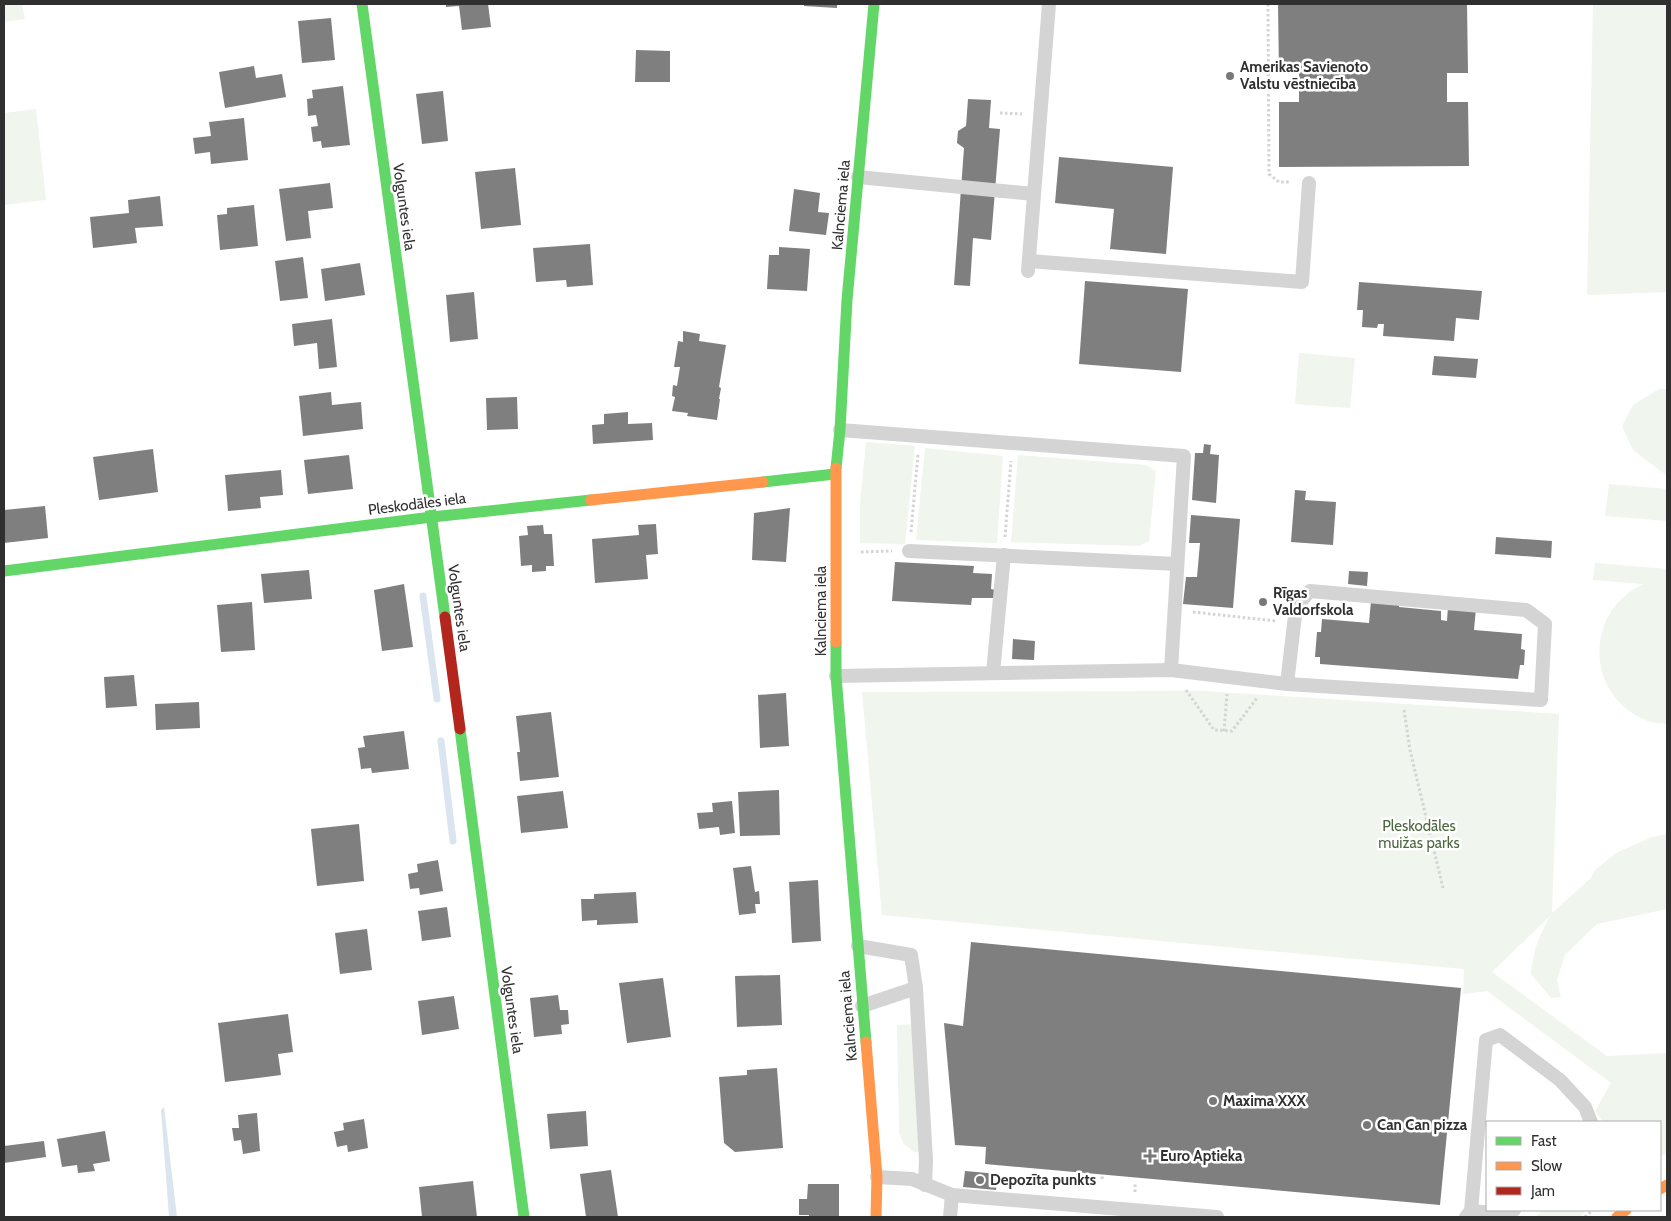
<svg xmlns="http://www.w3.org/2000/svg" width="1671" height="1221" font-family="Cabin,sans-serif">
	<style>
		.green { fill: #f0f5ed }
		.water { fill: #dbe5f0 }
		.lines { fill: none; stroke-linecap: round; stroke-linejoin: round }
		.stream { stroke: #dbe5f0; stroke-width: 7 }
		.building { fill: #7f7f7f }
		.path { stroke: #d4d4d4; stroke-width: 3; stroke-dasharray: 2.5 2.5; stroke-linecap: butt }
		.lane { stroke: #d4d4d4; stroke-width: 14 }
		.fast { stroke: #63d668; stroke-width: 11 }
		.slow { stroke: #ff974d; stroke-width: 11 }
		.jam { stroke: #b3261e; stroke-width: 11 }
		.poi-dot { fill: #787878; stroke: #fff; stroke-width: 2 }
		.labels { text-anchor: middle; stroke-width: 5; stroke-linejoin: round; paint-order: stroke }
		.poi-label { font-size: 15px; font-weight: bold; fill: #303030; stroke: #fff; text-anchor: start }
		.street-label { font-size: 15px; fill: #303030; stroke: #fff }
		.park-label { font-size: 15px; fill: #4c6940; stroke: #fff }
	</style>
	<rect width="100%" height="100%" fill="#fff"/>
	<g class="green">
		<path d="M 4,4 L 22,4 L 25,19 L 4,22 Z"/>
		<path d="M 1593,4 L 1667,4 L 1667,292 L 1587,295 Z"/>
		<path d="M 36,109 L 46,200 L 4,205 L 4,113 Z"/>
		<path d="M 1299,353 L 1355,358 L 1350,408 L 1295,404 Z"/>
		<path d="M 1659,389 L 1667,389 L 1667,476 L 1633,450 L 1622,426 L 1633,405 Z"/>
		<path d="M 866,442 L 915,446 L 905,544 L 860,543 L 860,504 Z"/>
		<path d="M 925,448 L 1003,456 L 997,543 L 916,540 Z"/>
		<path d="M 1018,455 L 1146,465 L 1156,471 L 1149,541 L 1139,546 L 1011,542 Z"/>
		<path d="M 1609,484 L 1667,489 L 1667,521 L 1605,516 Z"/>
		<path d="M 1595,563 L 1667,569 L 1667,724 C 1661,723 1654,723 1648,721 C 1585,697 1583,611 1644,584 L 1593,580 Z"/>
		<path d="M 1204,691 L 1559,714 L 1552,913 L 1591,878 L 1595,870 L 1616,853 L 1652,837 L 1667,834 L 1667,909 L 1597,924 L 1565,955 L 1557,980 L 1561,997 L 1551,998 L 1531,974 C 1534,947 1538,939 1550,916 L 1492,972 L 1607,1056 L 1667,1053 L 1667,1154 L 1660,1156 L 1660,1122 L 1603,1122 L 1595,1111 L 1611,1083 L 1487,991 L 1463,994 L 1464,969 L 882,915 L 862,692 Z"/>
		<path d="M 918,1024 L 925,1152 L 914,1152 L 904,1144 L 899,1133 L 897,1025 Z"/>
		<path d="M 1543,1210 L 1587,1210 L 1579,1217 L 1535,1217 Z"/>
	</g>
	<path class="water" d="M 164,1107 L 177,1217 L 169,1217 L 161,1110 Z"/>
	<g class="lines">
		<g class="stream">
			<path d="M 423,596 L 437,699"/>
			<path d="M 441,741 L 453,841"/>
		</g>
	</g>
	<g class="building">
		<path d="M 446,4 L 488,4 L 491,27 L 462,30 L 459,6 L 446,7 Z"/>
		<path d="M 804,4 L 837,4 L 837,8 L 804,6 Z"/>
		<path d="M 1278,4 L 1467,4 L 1468,73 L 1447,73 L 1447,102 L 1468,102 L 1469,166 L 1279,167 L 1279,102 L 1299,102 L 1299,73 L 1279,74 Z"/>
		<path d="M 331,18 L 335,60 L 302,63 L 298,21 Z"/>
		<path d="M 636,50 L 670,51 L 670,82 L 635,82 Z"/>
		<path d="M 254,66 L 256,78 L 282,74 L 286,97 L 225,108 L 219,72 Z"/>
		<path d="M 343,86 L 350,145 L 322,148 L 321,141 L 313,142 L 311,127 L 318,126 L 316,115 L 308,116 L 307,99 L 313,98 L 312,90 Z"/>
		<path d="M 443,91 L 448,141 L 422,144 L 416,94 Z"/>
		<path d="M 968,99 L 991,100 L 989,128 L 1000,129 L 991,240 L 973,238 L 970,286 L 954,285 L 964,148 L 957,143 L 958,131 L 966,126 Z"/>
		<path d="M 244,118 L 248,160 L 211,164 L 210,152 L 195,154 L 193,138 L 211,136 L 209,122 Z"/>
		<path d="M 1059,157 L 1173,167 L 1166,254 L 1110,249 L 1114,209 L 1055,203 Z"/>
		<path d="M 515,168 L 521,225 L 481,229 L 475,172 Z"/>
		<path d="M 330,183 L 333,208 L 308,211 L 311,238 L 286,241 L 279,189 Z"/>
		<path d="M 794,189 L 820,193 L 818,212 L 829,213 L 826,235 L 789,231 Z"/>
		<path d="M 160,196 L 163,226 L 135,228 L 137,243 L 93,248 L 90,217 L 129,213 L 128,200 Z"/>
		<path d="M 254,205 L 258,246 L 220,250 L 217,215 L 227,214 L 227,208 Z"/>
		<path d="M 590,244 L 593,285 L 567,287 L 566,280 L 536,282 L 533,248 Z"/>
		<path d="M 779,247 L 810,249 L 807,291 L 767,289 L 769,255 L 779,255 Z"/>
		<path d="M 303,257 L 308,298 L 280,301 L 275,261 Z"/>
		<path d="M 360,263 L 365,295 L 325,301 L 321,269 Z"/>
		<path d="M 1085,281 L 1188,289 L 1181,372 L 1079,364 Z"/>
		<path d="M 1359,282 L 1482,291 L 1479,320 L 1456,318 L 1454,341 L 1383,336 L 1384,324 L 1378,324 L 1377,328 L 1362,327 L 1363,310 L 1357,310 Z"/>
		<path d="M 474,292 L 478,339 L 450,342 L 446,295 Z"/>
		<path d="M 332,319 L 337,367 L 319,369 L 317,343 L 294,346 L 292,324 Z"/>
		<path d="M 683,331 L 700,334 L 699,341 L 726,345 L 719,387 L 721,388 L 719,399 L 720,399 L 717,420 L 687,416 L 688,413 L 672,411 L 675,397 L 672,396 L 673,385 L 677,386 L 680,367 L 674,367 L 678,341 L 683,342 Z"/>
		<path d="M 1434,356 L 1478,359 L 1476,378 L 1432,375 Z"/>
		<path d="M 331,392 L 332,405 L 361,402 L 363,429 L 303,436 L 299,396 Z"/>
		<path d="M 517,397 L 518,429 L 487,430 L 486,398 Z"/>
		<path d="M 628,412 L 628,424 L 652,423 L 653,440 L 593,444 L 592,425 L 604,424 L 604,414 Z"/>
		<path d="M 1204,444 L 1211,445 L 1210,454 L 1219,455 L 1216,503 L 1192,500 L 1195,453 L 1203,453 Z"/>
		<path d="M 153,449 L 158,492 L 99,500 L 93,457 Z"/>
		<path d="M 349,455 L 353,489 L 308,494 L 304,460 Z"/>
		<path d="M 281,470 L 283,495 L 260,497 L 261,508 L 228,511 L 225,475 Z"/>
		<path d="M 1295,490 L 1306,491 L 1305,500 L 1336,502 L 1333,545 L 1291,542 Z"/>
		<path d="M 45,506 L 48,538 L 4,543 L 4,510 Z"/>
		<path d="M 790,508 L 786,562 L 752,560 L 754,513 Z"/>
		<path d="M 1191,515 L 1240,519 L 1233,608 L 1183,604 L 1186,577 L 1197,577 L 1200,543 L 1189,543 Z"/>
		<path d="M 656,524 L 658,554 L 646,555 L 648,579 L 595,583 L 592,539 L 639,535 L 638,525 Z"/>
		<path d="M 543,525 L 544,534 L 552,534 L 554,566 L 546,566 L 546,571 L 532,572 L 532,565 L 521,566 L 519,536 L 528,535 L 527,526 Z"/>
		<path d="M 1496,537 L 1552,541 L 1551,558 L 1495,554 Z"/>
		<path d="M 895,562 L 974,566 L 973,573 L 992,574 L 991,589 L 996,590 L 995,598 L 972,598 L 971,605 L 892,601 Z"/>
		<path d="M 309,570 L 312,599 L 264,603 L 261,574 Z"/>
		<path d="M 1349,571 L 1368,572 L 1367,586 L 1348,584 Z"/>
		<path d="M 404,584 L 413,647 L 382,651 L 374,590 Z"/>
		<path d="M 1371,601 L 1399,602 L 1399,607 L 1441,611 L 1441,620 L 1447,621 L 1448,606 L 1476,608 L 1474,630 L 1522,634 L 1521,649 L 1525,650 L 1524,665 L 1520,665 L 1518,679 L 1320,664 L 1320,657 L 1315,657 L 1317,632 L 1321,632 L 1322,619 L 1369,623 Z"/>
		<path d="M 252,602 L 255,650 L 221,652 L 217,605 Z"/>
		<path d="M 1013,639 L 1035,641 L 1034,660 L 1012,659 Z"/>
		<path d="M 134,675 L 137,706 L 106,708 L 104,677 Z"/>
		<path d="M 786,693 L 789,746 L 760,748 L 758,695 Z"/>
		<path d="M 199,702 L 200,728 L 156,730 L 155,704 Z"/>
		<path d="M 551,712 L 559,777 L 520,781 L 517,752 L 520,752 L 516,716 Z"/>
		<path d="M 404,731 L 409,769 L 372,773 L 371,768 L 361,769 L 358,748 L 365,747 L 363,736 Z"/>
		<path d="M 779,790 L 780,835 L 740,836 L 738,792 Z"/>
		<path d="M 563,791 L 568,828 L 521,833 L 517,796 Z"/>
		<path d="M 732,801 L 735,833 L 720,835 L 719,827 L 699,829 L 697,813 L 713,812 L 712,803 Z"/>
		<path d="M 359,824 L 364,881 L 317,886 L 311,829 Z"/>
		<path d="M 438,860 L 443,891 L 420,895 L 419,888 L 410,889 L 408,874 L 418,872 L 417,864 Z"/>
		<path d="M 751,866 L 755,892 L 759,891 L 760,904 L 755,904 L 756,913 L 739,915 L 733,868 Z"/>
		<path d="M 818,880 L 821,941 L 792,943 L 789,882 Z"/>
		<path d="M 636,892 L 638,923 L 597,925 L 597,920 L 582,921 L 581,899 L 594,899 L 594,894 Z"/>
		<path d="M 447,907 L 451,937 L 422,941 L 418,911 Z"/>
		<path d="M 367,929 L 372,970 L 340,974 L 335,933 Z"/>
		<path d="M 971,942 L 1461,988 L 1440,1205 L 985,1164 L 986,1147 L 955,1145 L 944,1023 L 963,1026 Z"/>
		<path d="M 780,975 L 782,1025 L 737,1027 L 735,976 Z"/>
		<path d="M 663,978 L 671,1037 L 627,1043 L 619,983 Z"/>
		<path d="M 558,995 L 560,1010 L 568,1010 L 569,1024 L 561,1025 L 562,1034 L 534,1037 L 530,998 Z"/>
		<path d="M 454,996 L 459,1029 L 422,1035 L 418,1001 Z"/>
		<path d="M 288,1014 L 293,1052 L 278,1054 L 281,1075 L 225,1082 L 218,1023 Z"/>
		<path d="M 777,1068 L 783,1148 L 735,1152 L 724,1143 L 719,1077 L 747,1075 L 747,1070 Z"/>
		<path d="M 586,1111 L 588,1146 L 550,1149 L 547,1114 Z"/>
		<path d="M 257,1113 L 260,1151 L 243,1154 L 241,1140 L 234,1141 L 232,1128 L 239,1128 L 238,1115 Z"/>
		<path d="M 364,1119 L 368,1148 L 348,1152 L 347,1145 L 337,1147 L 334,1132 L 344,1130 L 343,1123 Z"/>
		<path d="M 105,1131 L 110,1161 L 93,1164 L 95,1171 L 78,1173 L 77,1165 L 62,1167 L 57,1139 Z"/>
		<path d="M 44,1141 L 46,1157 L 4,1163 L 4,1146 Z"/>
		<path d="M 611,1170 L 618,1217 L 586,1217 L 580,1174 Z"/>
		<path d="M 965,1171 L 998,1174 L 996,1190 L 963,1187 Z"/>
		<path d="M 473,1181 L 477,1217 L 422,1217 L 419,1187 Z"/>
		<path d="M 808,1184 L 839,1184 L 839,1217 L 809,1217 L 809,1215 L 799,1215 L 799,1199 L 807,1199 Z"/>
	</g>
	<g class="lines">
		<g class="path">
			<path d="M 1268,4 L 1269,174 L 1279,182 L 1290,182"/>
			<path d="M 1000,113 L 1022,114"/>
			<path d="M 911,532 L 918,454"/>
			<path d="M 1005,537 L 1011,461"/>
			<path d="M 861,552 L 892,551"/>
			<path d="M 1193,612 L 1276,621"/>
			<path d="M 1186,690 L 1214,730 L 1232,731 L 1257,698"/>
			<path d="M 1404,710 L 1410,750 L 1443,888"/>
			<path d="M 1224,731 L 1227,694"/>
			<path d="M 1102,1179 L 1103,1174"/>
			<path d="M 1135,1192 L 1135,1182"/>
			<path d="M 1585,1217 L 1593,1210"/>
		</g>
		<g class="lane">
			<path d="M 858,177 L 1034,194"/>
			<path d="M 1029,261 L 1302,282 L 1309,183"/>
			<path d="M 1028,271 L 1049,4"/>
			<path d="M 840,430 L 1184,456 L 1171,670"/>
			<path d="M 909,551 L 1177,564"/>
			<path d="M 993,673 L 1004,555"/>
			<path d="M 836,676 L 1171,670 L 1287,684 L 1541,700 L 1545,624 L 1526,610 L 1310,591 L 1296,607 L 1287,684"/>
			<path d="M 858,946 L 911,955 L 916,988 L 926,1160 L 925,1185"/>
			<path d="M 862,1006 L 916,988"/>
			<path d="M 877,1177 L 912,1179 L 952,1195 L 1217,1217"/>
			<path d="M 1471,1211 L 1503,1214 L 1514,1210"/>
			<path d="M 950,1217 L 952,1195"/>
			<path d="M 1466,1217 L 1471,1211 L 1486,1040 L 1500,1035 L 1560,1080 L 1585,1107 L 1591,1122"/>
		</g>
		<g class="fast">
			<path d="M 362,4 L 445,617"/>
			<path d="M 836,468 L 840,430 L 847,300 L 874,4"/>
			<path d="M 763,482 L 835,474"/>
			<path d="M 4,571 L 432,517 L 591,500"/>
			<path d="M 836,642 L 836,676 L 866,1042"/>
			<path d="M 460,729 L 524,1217"/>
		</g>
		<g class="slow">
			<path d="M 836,468 L 836,642"/>
			<path d="M 591,500 L 763,482"/>
			<path d="M 866,1042 L 877,1177 L 876,1217"/>
			<path d="M 1660,1189 L 1667,1185"/>
			<path d="M 1617,1217 L 1626,1210"/>
		</g>
		<path class="jam" d="M 445,617 L 460,729"/>
	</g>
	<g class="poi-dot">
		<circle cx="1230" cy="76" r="5"/>
		<circle cx="1263" cy="602" r="5"/>
		<circle cx="1213" cy="1101" r="5"/>
		<circle cx="1367" cy="1125" r="5"/>
		<path d="M1147.5 1148.5h5v5h5v5h-5v5h-5v-5h-5v-5h5z"/>
		<circle cx="980" cy="1180" r="5"/>
	</g>
	<g class="labels">
		<g class="poi-label">
			<text x="1240" y="72">Amerikas Savienoto<tspan x="1240" dy="17">Valstu vēstniecība</tspan></text>
			<text x="1273" y="598">Rīgas<tspan x="1273" dy="17">Valdorfskola</tspan></text>
			<text x="1223" y="1106">Maxima XXX</text>
			<text x="1377" y="1130">Can Can pizza</text>
			<text x="1160" y="1161">Euro Aptieka</text>
			<text x="990" y="1185">Depozīta punkts</text>
		</g>
		<g class="street-label">
			<text transform="translate(841 205) rotate(-85)" y="5">Kalnciema iela</text>
			<text transform="translate(404 207) rotate(82)" y="5">Volguntes iela</text>
			<text transform="translate(417 504) rotate(-7)" y="5">Pleskodāles iela</text>
			<text transform="translate(459 608) rotate(82)" y="5">Volguntes iela</text>
			<text transform="translate(821 611) rotate(-90)" y="5">Kalnciema iela</text>
			<text transform="translate(512 1010) rotate(82)" y="5">Volguntes iela</text>
			<text transform="translate(848 1016) rotate(-95)" y="5">Kalnciema iela</text>
		</g>
		<g class="park-label">
			<text x="1419" y="831">Pleskodāles<tspan x="1419" dy="17">muižas parks</tspan></text>
		</g>
	</g>
	<rect width="1671" height="1221" fill="none" stroke="#303030" stroke-width="10"/>
	<rect x="1486" y="1121" width="175" height="90" fill="#ffffff" stroke="#acacac"/>
	<rect x="1496" y="1137" width="25" height="8" fill="#63d668" stroke="#acacac"/>
	<text x="1531" y="1146" font-size="15" fill="#303030">Fast</text>
	<rect x="1496" y="1162" width="25" height="8" fill="#ff974d" stroke="#acacac"/>
	<text x="1531" y="1171" font-size="15" fill="#303030">Slow</text>
	<rect x="1496" y="1187" width="25" height="8" fill="#b3261e" stroke="#acacac"/>
	<text x="1531" y="1196" font-size="15" fill="#303030">Jam</text>
</svg>
